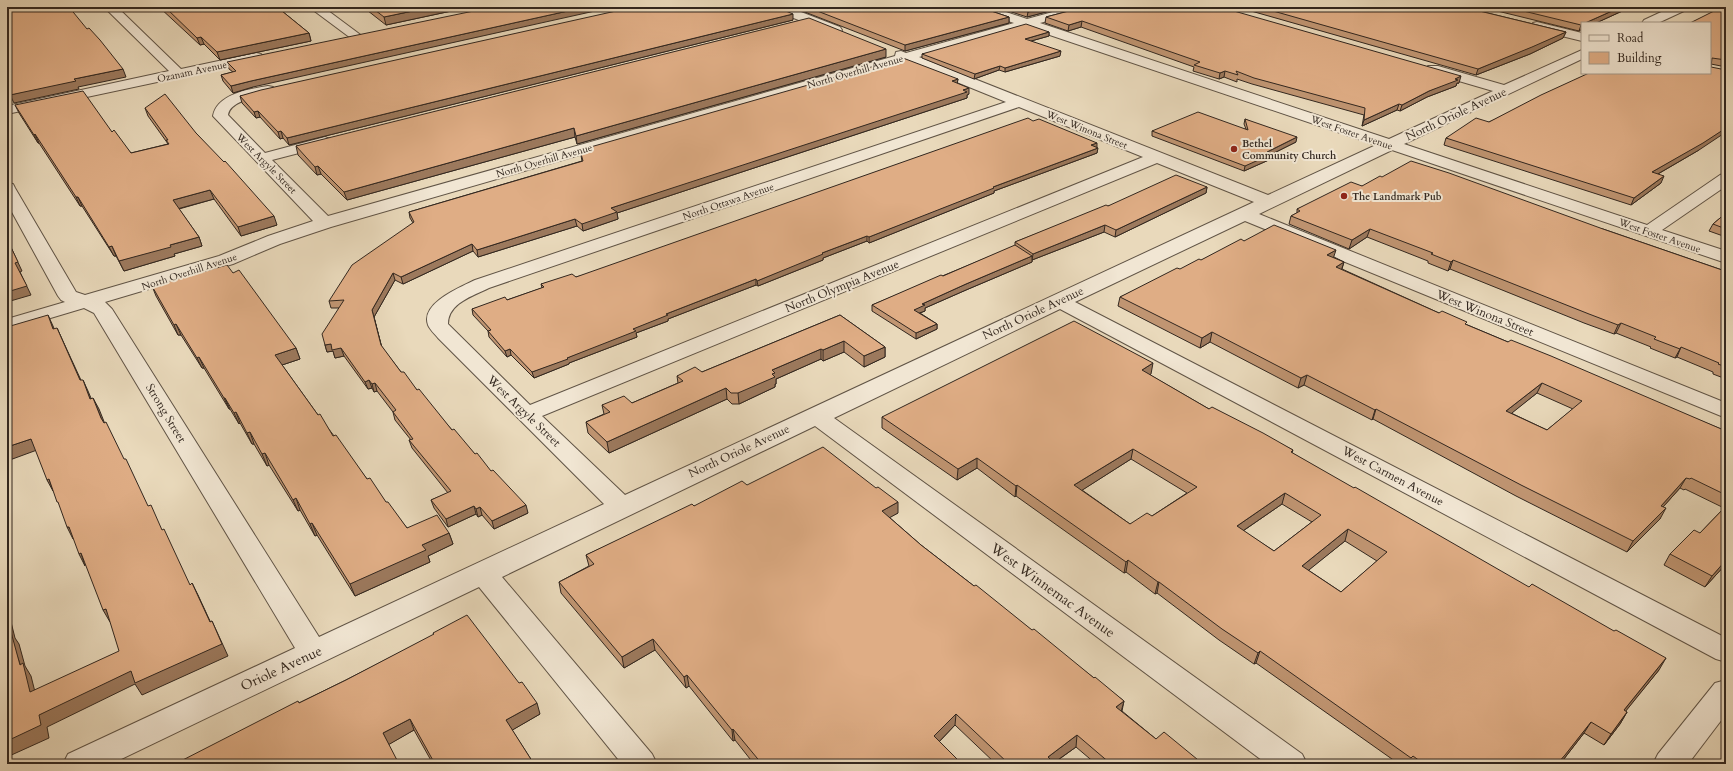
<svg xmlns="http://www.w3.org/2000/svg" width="1733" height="771" font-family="Cardo,serif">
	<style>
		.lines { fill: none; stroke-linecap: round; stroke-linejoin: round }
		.minor-casing { stroke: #605446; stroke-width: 2 }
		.minor { fill: #f1e6d3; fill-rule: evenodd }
		.wall { fill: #c09572; stroke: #32271f; fill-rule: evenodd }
		.shaded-wall { fill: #9c795d; stroke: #32271f }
		.building { fill: #dfad85; stroke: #32271f; fill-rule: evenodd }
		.poi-dot { fill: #8f2418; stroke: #f1e6d3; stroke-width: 1.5 }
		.labels { text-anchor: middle; stroke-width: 4; stroke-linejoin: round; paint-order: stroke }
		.far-street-label { font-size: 10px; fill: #32271f; stroke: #f1e6d3 }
		.far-poi-label { font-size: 10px; font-weight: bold; fill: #32271f; stroke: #f1e6d3; text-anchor: start }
		.street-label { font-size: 12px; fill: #32271f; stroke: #f1e6d3 }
		.near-street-label { font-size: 14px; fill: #32271f; stroke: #f1e6d3 }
	</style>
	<rect width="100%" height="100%" fill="#e9d9bb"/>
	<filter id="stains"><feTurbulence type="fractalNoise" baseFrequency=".005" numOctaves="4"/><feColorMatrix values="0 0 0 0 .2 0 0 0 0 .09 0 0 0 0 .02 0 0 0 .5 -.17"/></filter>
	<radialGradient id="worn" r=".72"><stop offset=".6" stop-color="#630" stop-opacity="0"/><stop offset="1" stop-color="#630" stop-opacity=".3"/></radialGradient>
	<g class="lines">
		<defs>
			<g id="minor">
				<path d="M 104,7 L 117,7 L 181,69 L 256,53 L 261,54 L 263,57 L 261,60 L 256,61 L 7,114 L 7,106 L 169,71 Z"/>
				<path d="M 309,7 L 323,7 L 362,36 L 360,39 L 352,39 Z"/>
				<path d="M 771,7 L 788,7 L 840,27 L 842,30 L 840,33 L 832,33 L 773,10 Z"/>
				<path d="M 973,7 L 991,7 L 1027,19 L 1071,7 L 1090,7 L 1088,10 L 1040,23 L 1389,139 L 1493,91 L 1428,72 L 1426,69 L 1428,66 L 1438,66 L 1504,85 L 1582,50 L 1582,59 L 1404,144 L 1647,225 L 1720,175 L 1726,173 L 1726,186 L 1662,230 L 1726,251 L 1726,263 L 1392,150 L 1259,214 L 1726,403 L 1726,418 L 1245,221 L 1075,302 L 1726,638 L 1726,662 L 1716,659 L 1060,309 L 834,418 L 1302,754 L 1307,764 L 1267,764 L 815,426 L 502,577 L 652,754 L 657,764 L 622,764 L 479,587 L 111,764 L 63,764 L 68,754 L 295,648 L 94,313 L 84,308 L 7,331 L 7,319 L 65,302 L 61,300 L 58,296 L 7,203 L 7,183 L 13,184 L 15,188 L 76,292 L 85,295 L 219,256 L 268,236 L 313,221 L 213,116 C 217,94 249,89 268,86 L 273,87 L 275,90 L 273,93 C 261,96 230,100 228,115 L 265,153 L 325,137 L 330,139 L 333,142 L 330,145 L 272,160 L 328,216 L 895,56 L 896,52 L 901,51 L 906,53 L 1014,23 L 975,10 ZM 1026,27 L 1376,145 L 1268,195 L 919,57 ZM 905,61 L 1006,102 L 475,280 C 461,287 420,303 428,325 C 430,330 435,334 438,338 L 604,504 L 319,637 L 112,309 L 105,302 L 233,264 L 280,244 L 331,227 ZM 1019,107 L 1143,157 L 530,405 L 448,324 C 448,303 473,296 489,288 ZM 1157,163 L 1254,202 L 625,495 L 542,416 Z"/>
				<path d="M 1672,7 L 1688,7 L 1686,10 L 1658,23 L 1642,23 L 1644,20 Z"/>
				<path d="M 1537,22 L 1582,33 L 1582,41 L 1533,29 L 1531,26 L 1533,23 Z"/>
				<path d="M 1726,680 L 1726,714 L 1688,764 L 1653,764 L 1658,754 L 1715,683 Z"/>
			</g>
		</defs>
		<use href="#minor" class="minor-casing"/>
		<use href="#minor" class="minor"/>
	</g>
	<g class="wall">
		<path d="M 159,7 L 277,7 L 309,33 L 311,41 L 220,60 L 204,44 L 200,45 Z"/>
		<path d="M 363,7 L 470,7 L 386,25 Z"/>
		<path d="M 792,7 L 979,7 L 1009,17 L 1009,23 L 905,51 Z"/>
		<path d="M 996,7 L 1065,7 L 1027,17 Z"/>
		<path d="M 1084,7 L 1459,83 L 1457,83 L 1456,86 L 1427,97 L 1400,111 L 1397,110 L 1362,126 L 1364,115 L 1252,84 L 1237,79 L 1237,82 L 1224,77 L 1219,79 L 1193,71 L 1194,67 L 1081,27 L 1068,31 L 1045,23 L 1046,17 Z"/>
		<path d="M 1237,7 L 1463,7 L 1566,32 L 1563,38 L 1530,54 L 1476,75 Z"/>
		<path d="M 1481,7 L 1631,7 L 1596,23 L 1582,23 L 1582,29 L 1579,31 Z"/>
		<path d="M 1726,7 L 1726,67 L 1711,64 L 1699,150 L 1658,174 L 1661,183 L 1631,205 L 1444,145 L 1446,138 L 1489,122 L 1710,23 Z"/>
		<path d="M 793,20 L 289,145 L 283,138 L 280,139 L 260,117 L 256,118 L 242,103 L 240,96 Z"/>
		<path d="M 1049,32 L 1049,36 L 1031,41 L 1060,56 L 1005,72 L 999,70 L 974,79 L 922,58 L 922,54 Z"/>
		<path d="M 886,57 L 577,144 L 575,137 L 347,200 L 321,174 L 317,175 L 298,155 L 296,146 Z"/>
		<path d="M 227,62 L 253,87 L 233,93 L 223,81 L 221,75 L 233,72 L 229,69 Z"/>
		<path d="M 958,79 L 957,83 L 969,94 L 967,95 L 967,98 L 617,213 L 618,219 L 583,231 L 577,226 L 478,257 L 473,251 L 403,284 L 395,280 L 374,317 L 381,346 L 401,372 L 417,390 L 452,430 L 475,454 L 528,513 L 494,529 L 482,515 L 478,517 L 476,514 L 448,527 L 434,508 L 431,500 L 448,493 L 412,448 L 409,440 L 411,440 L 395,420 L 393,412 L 377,391 L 374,392 L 372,388 L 368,389 L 344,356 L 335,358 L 333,351 L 327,352 L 325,345 L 339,308 L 331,308 L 329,301 L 413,223 L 410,218 L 409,212 L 582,161 L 580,150 Z"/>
		<path d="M 15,105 L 112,132 L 131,153 L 168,144 L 166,141 L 148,116 L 145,108 L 196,133 L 277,225 L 241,236 L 214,199 L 179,209 L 199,237 L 202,246 L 174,254 L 175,256 L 124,271 L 116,256 L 114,256 L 82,206 L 80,206 L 39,143 L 38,143 L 19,113 Z"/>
		<path d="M 1245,119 L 1296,142 L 1272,154 L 1271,159 L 1244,171 L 1152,136 L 1152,131 L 1246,129 L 1244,124 Z"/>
		<path d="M 1097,148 L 1097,153 L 994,191 L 994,193 L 869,243 L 867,241 L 823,258 L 823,260 L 758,286 L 756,285 L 668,319 L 668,321 L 636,333 L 637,337 L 569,363 L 569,364 L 534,378 L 511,355 L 507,357 L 489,337 L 488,331 L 473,315 L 472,309 L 507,300 L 542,288 L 541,284 L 576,277 Z"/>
		<path d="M 1362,186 L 1603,229 L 1725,271 L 1726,270 L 1726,379 L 1713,374 L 1713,372 L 1677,357 L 1675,358 L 1650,348 L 1651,347 L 1616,333 L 1614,334 L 1584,323 L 1450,269 L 1448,271 L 1428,263 L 1428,261 L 1367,237 L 1349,249 L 1289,224 L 1291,216 L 1297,213 L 1297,209 Z"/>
		<path d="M 1207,187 L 1206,193 L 1115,237 L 1104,232 L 1032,260 L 1032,262 L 966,290 L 925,308 L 925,311 L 920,313 L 937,324 L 937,329 L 916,339 L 872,311 L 872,305 L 1015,246 L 1015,242 L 1108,206 Z"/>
		<path d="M 1726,213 L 1726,237 L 1709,231 L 1713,224 Z"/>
		<path d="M 1244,241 L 1334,257 L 1344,262 L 1342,269 L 1439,313 L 1508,342 L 1726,431 L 1726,564 L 1705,587 L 1664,565 L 1670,554 L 1700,533 L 1724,508 L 1685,489 L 1684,490 L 1680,488 L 1663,507 L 1660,519 L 1627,552 L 1516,496 L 1373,419 L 1372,420 L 1304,385 L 1298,388 L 1210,342 L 1200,348 L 1118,306 L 1120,297 ZM 1537,393 L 1573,409 L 1547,430 L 1511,413 Z"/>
		<path d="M 233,273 L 296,348 L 300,359 L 282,365 L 318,415 L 367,479 L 407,528 L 449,533 L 453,544 L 428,556 L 430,562 L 355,596 L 317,535 L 315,536 L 300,510 L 298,511 L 269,465 L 267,466 L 254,444 L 252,444 L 240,423 L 239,424 L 230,409 L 229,409 L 204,368 L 202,368 L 181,335 L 178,335 L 156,296 L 152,286 Z"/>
		<path d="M 840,315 L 885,347 L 885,357 L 864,367 L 844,352 L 823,361 L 821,359 L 776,379 L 776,384 L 775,384 L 775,387 L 739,404 L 732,404 L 727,399 L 609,453 L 588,433 L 586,422 L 604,414 L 602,405 L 632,403 L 678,383 L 677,376 L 702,372 Z"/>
		<path d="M 1151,374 L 1150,375 L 1209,409 L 1293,450 L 1292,453 L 1659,670 L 1625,711 L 1627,712 L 1620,724 L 1604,745 L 1584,733 L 1560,764 L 1399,764 L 1256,663 L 1254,664 L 1219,640 L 1157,593 L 1155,594 L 1126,572 L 1124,573 L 1016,496 L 1015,497 L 977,468 L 957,480 L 882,428 L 882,417 ZM 1131,459 L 1187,493 L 1152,516 L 1130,524 L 1082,490 ZM 1282,504 L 1312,522 L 1274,551 L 1243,531 ZM 1345,541 L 1377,561 L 1341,592 L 1308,570 Z"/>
		<path d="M 694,506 L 898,513 L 889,517 L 921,545 L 974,586 L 1124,701 L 1122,711 L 1156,739 L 1203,764 L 1096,764 L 1076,747 L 1054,763 L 1055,764 L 996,764 L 955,725 L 939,742 L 962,764 L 754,764 L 735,740 L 733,741 L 689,686 L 686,688 L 655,650 L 624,668 L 561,593 L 559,582 L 589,566 L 586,555 Z"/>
		<path d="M 433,633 L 540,714 L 512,730 L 534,764 L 433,764 L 414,730 L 389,744 L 299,703 L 346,680 L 434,635 Z"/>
	</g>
	<g class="shaded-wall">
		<path d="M 432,7 L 470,7 L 386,25 L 384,17 Z"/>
		<path d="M 586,7 L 613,7 L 253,87 L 233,93 L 231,86 L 251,81 Z"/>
		<path d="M 1045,7 L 1065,7 L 1027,17 L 1028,12 Z"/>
		<path d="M 1621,7 L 1631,7 L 1596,23 L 1585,23 Z"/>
		<path d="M 793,14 L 793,20 L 289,145 L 287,138 Z"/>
		<path d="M 1009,17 L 1009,23 L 905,51 L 905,45 Z"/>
		<path d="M 1082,21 L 1081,27 L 1068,31 L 1069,25 Z"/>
		<path d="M 1582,24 L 1582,29 L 1579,31 L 1581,25 Z"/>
		<path d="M 1049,32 L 1049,36 L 1024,43 L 1025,39 Z"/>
		<path d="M 1566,32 L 1563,38 L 1530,54 L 1476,75 L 1478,69 Z"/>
		<path d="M 309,33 L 311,41 L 220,60 L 217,52 Z"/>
		<path d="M 201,37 L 204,44 L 200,45 L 197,38 Z"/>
		<path d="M 886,49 L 886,57 L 577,144 L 576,136 Z"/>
		<path d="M 1061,51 L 1060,56 L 1005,72 L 1005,68 Z"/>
		<path d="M 1000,66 L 999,70 L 974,79 L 975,74 Z"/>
		<path d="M 123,69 L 126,77 L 78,87 L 79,89 L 14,103 L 10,95 L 74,79 Z"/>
		<path d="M 1225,71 L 1224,77 L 1219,79 L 1220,73 Z"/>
		<path d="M 1461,76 L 1459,83 L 1457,83 L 1456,86 L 1427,97 L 1400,111 L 1402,105 L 1429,91 Z"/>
		<path d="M 958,79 L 957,85 L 952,81 Z"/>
		<path d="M 969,88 L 969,94 L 967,95 L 967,98 L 617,213 L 618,219 L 583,231 L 582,224 L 611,208 Z"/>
		<path d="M 7,89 L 10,95 L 7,96 Z"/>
		<path d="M 1399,104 L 1397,110 L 1362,126 L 1364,120 Z"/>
		<path d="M 258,111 L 260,117 L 256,118 L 254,112 Z"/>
		<path d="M 574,128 L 575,137 L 347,200 L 344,192 Z"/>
		<path d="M 1726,128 L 1726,132 L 1699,150 L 1649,179 L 1652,172 Z"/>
		<path d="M 281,131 L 283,138 L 280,139 L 278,132 Z"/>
		<path d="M 35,134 L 39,143 L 38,143 L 34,135 Z"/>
		<path d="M 1297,137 L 1296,142 L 1272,154 L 1271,159 L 1244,171 L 1245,166 L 1267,152 Z"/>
		<path d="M 1097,143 L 1097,148 L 1091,145 Z"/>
		<path d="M 1098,148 L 1097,153 L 994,191 L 994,193 L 869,243 L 869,237 L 993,187 Z"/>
		<path d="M 318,166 L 321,174 L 317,175 L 315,167 Z"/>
		<path d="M 1664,176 L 1661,183 L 1631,205 L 1634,198 Z"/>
		<path d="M 1207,187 L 1206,193 L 1115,237 L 1116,230 Z"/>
		<path d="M 210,190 L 214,199 L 177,209 L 173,200 Z"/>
		<path d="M 76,197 L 78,197 L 82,206 L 80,206 Z"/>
		<path d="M 274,216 L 277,225 L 241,236 L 238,227 Z"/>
		<path d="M 575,219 L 577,226 L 478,257 L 477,250 Z"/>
		<path d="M 1105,225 L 1104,232 L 1032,260 L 1033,254 Z"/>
		<path d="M 1370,229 L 1367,237 L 1349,249 L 1352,240 Z"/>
		<path d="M 867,236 L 867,241 L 823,258 L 823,260 L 758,286 L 757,281 L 822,253 Z"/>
		<path d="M 199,237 L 202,246 L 174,254 L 175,256 L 124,271 L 119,261 L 170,245 Z"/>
		<path d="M 9,243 L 22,271 L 20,272 L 31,295 L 7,302 L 7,292 L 15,263 Z"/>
		<path d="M 472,244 L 473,251 L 403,284 L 401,277 Z"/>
		<path d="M 112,246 L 116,256 L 114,256 L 109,247 Z"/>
		<path d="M 1336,250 L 1333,259 L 1327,255 Z"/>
		<path d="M 1032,256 L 1032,262 L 966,290 L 925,308 L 925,311 L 914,315 L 914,310 L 922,304 L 966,284 Z"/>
		<path d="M 1453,260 L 1450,269 L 1448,271 L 1451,262 Z"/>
		<path d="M 1344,262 L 1341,271 L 1336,267 Z"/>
		<path d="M 393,273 L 395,280 L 374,317 L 383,352 L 372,310 Z"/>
		<path d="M 756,279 L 756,285 L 668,319 L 668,321 L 636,333 L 637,337 L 569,363 L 569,364 L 534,378 L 532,372 L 567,358 L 666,314 Z"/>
		<path d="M 48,315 L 53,326 L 59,340 L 53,329 Z"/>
		<path d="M 1621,323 L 1616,333 L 1614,334 L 1618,325 Z"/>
		<path d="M 176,324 L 181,335 L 178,335 L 174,325 Z"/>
		<path d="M 937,324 L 937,329 L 916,339 L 916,333 Z"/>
		<path d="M 57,328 L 62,339 L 86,391 L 80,380 Z"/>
		<path d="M 1212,332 L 1210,342 L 1200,348 L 1202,338 Z"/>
		<path d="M 844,341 L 844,352 L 823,361 L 823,350 Z"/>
		<path d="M 331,344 L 341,348 L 344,356 L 335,358 L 333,351 L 327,352 L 325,345 Z"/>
		<path d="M 885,347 L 885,357 L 864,367 L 864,356 Z"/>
		<path d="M 1681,347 L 1677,357 L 1675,358 L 1680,349 Z"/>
		<path d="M 296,348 L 300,359 L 279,366 L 275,355 Z"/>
		<path d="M 510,349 L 511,355 L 507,357 L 505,351 Z"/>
		<path d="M 821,349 L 821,359 L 776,379 L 776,384 L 775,384 L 775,387 L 739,404 L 738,393 L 772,370 Z"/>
		<path d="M 199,357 L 204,368 L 202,368 L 197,358 Z"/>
		<path d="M 1153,363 L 1151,374 L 1141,381 L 1142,370 Z"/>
		<path d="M 1307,375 L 1304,385 L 1298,388 L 1301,378 Z"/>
		<path d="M 83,380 L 88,391 L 96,410 L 90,399 Z"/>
		<path d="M 369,380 L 372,388 L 368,389 L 365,382 Z"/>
		<path d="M 375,383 L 377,391 L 374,392 L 372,384 Z"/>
		<path d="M 1542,383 L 1537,393 L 1502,421 L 1506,411 Z"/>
		<path d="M 726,388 L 727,399 L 609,453 L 607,442 Z"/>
		<path d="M 93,398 L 99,409 L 107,429 L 101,418 Z"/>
		<path d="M 224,398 L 225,398 L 230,409 L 229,409 Z"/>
		<path d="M 1376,409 L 1373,419 L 1372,420 L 1375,410 Z"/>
		<path d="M 236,412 L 240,423 L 239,424 L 234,413 Z"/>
		<path d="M 250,432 L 254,444 L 252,444 L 247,433 Z"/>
		<path d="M 31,439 L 37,450 L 7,461 L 7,447 Z"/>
		<path d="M 1133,449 L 1131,459 L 1073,496 L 1074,485 Z"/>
		<path d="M 265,453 L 269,465 L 267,466 L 262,454 Z"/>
		<path d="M 977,458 L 977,468 L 957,480 L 958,469 Z"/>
		<path d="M 1686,478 L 1680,488 L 1655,516 L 1661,506 Z"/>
		<path d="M 49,479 L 53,491 L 47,480 Z"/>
		<path d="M 1017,485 L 1016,496 L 1015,497 L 1016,486 Z"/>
		<path d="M 1285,493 L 1282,504 L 1234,537 L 1237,526 Z"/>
		<path d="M 296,498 L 300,510 L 298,511 L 293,500 Z"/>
		<path d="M 898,502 L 898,513 L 882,522 L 882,511 Z"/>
		<path d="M 526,505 L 528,513 L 494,529 L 492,521 Z"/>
		<path d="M 474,506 L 476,514 L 448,527 L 446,519 Z"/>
		<path d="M 480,507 L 482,515 L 478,517 L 476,509 Z"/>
		<path d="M 1666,508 L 1660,519 L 1627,552 L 1633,541 Z"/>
		<path d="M 312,523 L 317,535 L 315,536 L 310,524 Z"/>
		<path d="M 67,527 L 69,527 L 76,538 L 73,539 Z"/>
		<path d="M 1348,529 L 1345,541 L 1299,578 L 1302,566 Z"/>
		<path d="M 449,533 L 453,544 L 428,556 L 430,562 L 355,596 L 350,584 L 422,545 Z"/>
		<path d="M 81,553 L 85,566 L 79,554 Z"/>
		<path d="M 1128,560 L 1126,572 L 1124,573 L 1126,562 Z"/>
		<path d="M 1726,560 L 1726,564 L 1705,587 L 1712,576 Z"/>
		<path d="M 1158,582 L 1159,582 L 1157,593 L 1155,594 Z"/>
		<path d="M 192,583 L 198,595 L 216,634 L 210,622 Z"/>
		<path d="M 106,609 L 112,621 L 110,622 L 103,610 Z"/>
		<path d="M 7,611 L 9,614 L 15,638 L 19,644 L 25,666 L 31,676 L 38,704 L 30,692 L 9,633 L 7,626 Z"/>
		<path d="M 212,621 L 228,656 L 142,695 L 135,684 L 47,727 L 49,738 L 7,757 L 7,741 L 39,715 Z"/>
		<path d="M 653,639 L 655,650 L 624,668 L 622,657 Z"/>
		<path d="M 1260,651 L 1256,663 L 1254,664 L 1258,653 Z"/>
		<path d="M 1666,658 L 1659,670 L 1617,722 L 1624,710 Z"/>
		<path d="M 687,675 L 689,686 L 686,688 L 684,677 Z"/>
		<path d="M 1124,701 L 1121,712 L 1116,707 Z"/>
		<path d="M 537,703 L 540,714 L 509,732 L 506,720 Z"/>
		<path d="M 1627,712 L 1620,724 L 1604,745 L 1611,734 Z"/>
		<path d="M 956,714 L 955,725 L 933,748 L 934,736 Z"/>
		<path d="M 410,719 L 414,730 L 388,745 L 383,733 Z"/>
		<path d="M 1591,722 L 1584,733 L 1560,764 L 1557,764 Z"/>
		<path d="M 733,729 L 735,740 L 733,741 L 732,730 Z"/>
		<path d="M 1077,735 L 1076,747 L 1052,764 L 1048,757 Z"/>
	</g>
	<g class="building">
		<path d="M 7,7 L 69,7 L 87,29 L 89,28 L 100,40 L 123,69 L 74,79 L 76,81 L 10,95 L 7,89 Z"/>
		<path d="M 165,7 L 277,7 L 309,33 L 217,52 L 201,37 L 197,38 Z"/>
		<path d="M 371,7 L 432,7 L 384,17 Z"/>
		<path d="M 493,7 L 586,7 L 251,81 L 231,86 L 221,75 L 236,71 L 227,62 Z"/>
		<path d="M 634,7 L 776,7 L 793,14 L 287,138 L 281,131 L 278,132 L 258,111 L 254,112 L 240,96 L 261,90 Z"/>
		<path d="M 807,7 L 979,7 L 1009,17 L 905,45 Z"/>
		<path d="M 1014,7 L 1045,7 L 1028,12 Z"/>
		<path d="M 1084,7 L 1220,7 L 1461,76 L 1455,79 L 1458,80 L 1429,91 L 1402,105 L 1399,104 L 1364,120 L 1365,108 L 1254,78 L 1236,71 L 1238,75 L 1225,71 L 1220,73 L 1194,65 L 1200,62 L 1082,21 L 1069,25 L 1046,17 Z"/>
		<path d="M 1259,7 L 1463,7 L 1566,32 L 1532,47 L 1478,69 Z"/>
		<path d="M 1507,7 L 1621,7 L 1585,23 L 1582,23 L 1582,24 L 1581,25 Z"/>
		<path d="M 1722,7 L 1726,7 L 1726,60 L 1712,58 L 1711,67 L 1726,70 L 1726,128 L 1703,143 L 1652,172 L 1664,176 L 1634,198 L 1446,138 L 1476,118 L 1489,122 L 1541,95 L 1589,73 L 1710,73 L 1710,23 L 1690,23 Z"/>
		<path d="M 809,18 L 886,49 L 576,136 L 574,128 L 344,192 L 318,166 L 315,167 L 296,146 Z"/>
		<path d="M 1026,24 L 1049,32 L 1025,39 L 1061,51 L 1005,68 L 1000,66 L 975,74 L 922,54 Z"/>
		<path d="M 903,58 L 958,79 L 952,81 L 969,88 L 963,90 L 967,92 L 611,208 L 617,212 L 582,224 L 575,219 L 477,250 L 472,244 L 401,277 L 393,273 L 372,310 L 381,345 L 401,372 L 404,372 L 417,390 L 419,389 L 452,430 L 454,429 L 475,454 L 477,453 L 491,471 L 493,470 L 526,505 L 492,521 L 480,507 L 476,509 L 474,506 L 446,519 L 431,500 L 451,491 L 409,440 L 413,439 L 393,412 L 396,410 L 375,383 L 372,384 L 369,380 L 365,382 L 341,348 L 332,350 L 331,344 L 325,345 L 322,334 L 344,300 L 329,301 L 352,265 L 414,222 L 409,212 L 583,161 L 580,150 Z"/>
		<path d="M 83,91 L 112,132 L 114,130 L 131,153 L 169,144 L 166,140 L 168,140 L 145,108 L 165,94 L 196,133 L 224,162 L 225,161 L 274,216 L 238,227 L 210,190 L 173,200 L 199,237 L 170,245 L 171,247 L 119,261 L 112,246 L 109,247 L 78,197 L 76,197 L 35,134 L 34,135 L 15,105 Z"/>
		<path d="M 1198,112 L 1248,130 L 1245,119 L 1297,137 L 1267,152 L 1272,154 L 1245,166 L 1152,131 Z"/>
		<path d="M 1028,118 L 1033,121 L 1039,119 L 1097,143 L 1091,145 L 1098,148 L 993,187 L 994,188 L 869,237 L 867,236 L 822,253 L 823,254 L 757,281 L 756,279 L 666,314 L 668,315 L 633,329 L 636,331 L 567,358 L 568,359 L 532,372 L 510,349 L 505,351 L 488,331 L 491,330 L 472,309 L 505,297 L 507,300 L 544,287 L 541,284 L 572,274 L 576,277 Z"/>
		<path d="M 1411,161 L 1449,173 L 1603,229 L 1725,271 L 1726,270 L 1726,367 L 1718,364 L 1719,363 L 1681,347 L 1680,349 L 1654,339 L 1656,337 L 1621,323 L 1618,325 L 1589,314 L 1453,260 L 1451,262 L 1431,254 L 1433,253 L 1370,229 L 1352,240 L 1291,216 L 1300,211 L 1297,209 L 1351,182 L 1362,186 L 1380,176 L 1382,177 Z"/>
		<path d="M 1176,175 L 1207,187 L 1116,230 L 1105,225 L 1033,254 L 1015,242 L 1106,205 L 1108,206 Z"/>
		<path d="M 1726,213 L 1726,229 L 1713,224 Z"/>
		<path d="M 1274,225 L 1336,250 L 1327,255 L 1344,262 L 1336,267 L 1439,313 L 1442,311 L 1467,322 L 1465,324 L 1508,342 L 1511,340 L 1551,356 L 1726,431 L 1726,495 L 1691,478 L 1690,479 L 1686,478 L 1661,506 L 1666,508 L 1633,541 L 1521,485 L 1376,409 L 1375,410 L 1307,375 L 1301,378 L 1212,332 L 1202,338 L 1120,297 L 1177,268 L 1180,269 L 1199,259 L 1201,260 L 1241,239 L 1244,241 ZM 1542,383 L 1582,401 L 1547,430 L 1506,411 Z"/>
		<path d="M 9,243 L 18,262 L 15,263 L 27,286 L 7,292 L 7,244 Z"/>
		<path d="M 1015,245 L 1032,256 L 966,284 L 922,304 L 925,305 L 914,310 L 937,324 L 916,333 L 872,305 L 941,275 L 943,276 Z"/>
		<path d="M 227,265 L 233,273 L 239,270 L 296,348 L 275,355 L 318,415 L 320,414 L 333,436 L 336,435 L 367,479 L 370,478 L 386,502 L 388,502 L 407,528 L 437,515 L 449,533 L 422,545 L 426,550 L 350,584 L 312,523 L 310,524 L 296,498 L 293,500 L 265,453 L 262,454 L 250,432 L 247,433 L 236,412 L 234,413 L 225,398 L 224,398 L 199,357 L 197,358 L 176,324 L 174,325 L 152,286 Z"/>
		<path d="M 48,315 L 53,329 L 57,328 L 80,380 L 83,380 L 90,399 L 93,398 L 101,418 L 104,423 L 106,422 L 124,459 L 126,459 L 148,506 L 151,505 L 162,530 L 164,529 L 190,585 L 192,583 L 210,622 L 212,621 L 222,644 L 135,683 L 131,671 L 39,715 L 41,725 L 7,741 L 7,626 L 9,633 L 11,632 L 20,665 L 23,663 L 30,692 L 119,651 L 106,609 L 103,610 L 81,553 L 79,554 L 69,527 L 67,527 L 58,502 L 57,502 L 49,479 L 47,480 L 31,439 L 7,447 L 7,327 Z"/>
		<path d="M 840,315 L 885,347 L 864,356 L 844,341 L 823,350 L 821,349 L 772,370 L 775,373 L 772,374 L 775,377 L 738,393 L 731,393 L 726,388 L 607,442 L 586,422 L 610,412 L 602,405 L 624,396 L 632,403 L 683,381 L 677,376 L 695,367 L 702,372 Z"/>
		<path d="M 1074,321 L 1153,363 L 1142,370 L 1209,409 L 1212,407 L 1263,433 L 1293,450 L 1291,452 L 1354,488 L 1355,487 L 1529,587 L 1532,584 L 1614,631 L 1616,630 L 1666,658 L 1624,710 L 1627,712 L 1611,734 L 1591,722 L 1565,755 L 1557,764 L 1424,764 L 1413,756 L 1411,758 L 1260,651 L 1258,653 L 1222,629 L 1159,582 L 1158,582 L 1128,560 L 1126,562 L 1017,485 L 1016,486 L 977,458 L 958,469 L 882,417 ZM 1133,449 L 1197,487 L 1152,516 L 1147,513 L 1130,524 L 1074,485 ZM 1285,493 L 1321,515 L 1274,551 L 1237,526 ZM 1348,529 L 1387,552 L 1341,592 L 1302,566 Z"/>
		<path d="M 823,447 L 876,488 L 878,487 L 898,502 L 882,511 L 921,545 L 974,586 L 976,585 L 1032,630 L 1034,629 L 1094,678 L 1095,677 L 1124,701 L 1116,707 L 1156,739 L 1164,732 L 1203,764 L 1111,764 L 1077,735 L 1048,757 L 1055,764 L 1009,764 L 956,714 L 934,736 L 962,764 L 762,764 L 733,729 L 732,730 L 687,675 L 684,677 L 653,639 L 622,657 L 559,582 L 594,564 L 586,555 L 692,504 L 694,506 L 742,481 L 747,485 Z"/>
		<path d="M 1726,506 L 1726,560 L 1712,576 L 1670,554 L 1694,530 L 1700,533 Z"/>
		<path d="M 467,615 L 519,683 L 522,682 L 537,703 L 506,720 L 534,764 L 435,764 L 410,719 L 383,733 L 399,764 L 175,764 L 298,701 L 299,703 L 346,680 L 434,634 L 433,633 Z"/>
	</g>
	<g class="poi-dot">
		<circle cx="1234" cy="149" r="4"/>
		<circle cx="1344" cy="196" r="4"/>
	</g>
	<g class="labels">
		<g class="far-street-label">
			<text transform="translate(192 71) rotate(-12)" y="4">Ozanam Avenue</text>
			<text transform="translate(855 71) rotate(-16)" y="4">North Overhill Avenue</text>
			<text transform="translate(1087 129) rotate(22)" y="4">West Winona Street</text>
			<text transform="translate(1352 132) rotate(19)" y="4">West Foster Avenue</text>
			<text transform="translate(544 160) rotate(-16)" y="4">North Overhill Avenue</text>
			<text transform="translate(267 163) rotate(45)" y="4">West Argyle Street</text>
			<text transform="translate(728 201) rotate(-19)" y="4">North Ottawa Avenue</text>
			<text transform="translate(1660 235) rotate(19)" y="4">West Foster Avenue</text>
			<text transform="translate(189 271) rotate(-18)" y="4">North Overhill Avenue</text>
		</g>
		<g class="far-poi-label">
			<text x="1242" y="147">Bethel<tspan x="1242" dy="12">Community Church</tspan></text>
			<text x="1352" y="200">The Landmark Pub</text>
		</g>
		<g class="street-label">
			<text transform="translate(1456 114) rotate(-25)" y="4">North Oriole Avenue</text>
			<text transform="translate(842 286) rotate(-22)" y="4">North Olympia Avenue</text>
			<text transform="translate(1033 313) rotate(-25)" y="4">North Oriole Avenue</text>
			<text transform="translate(1485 313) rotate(22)" y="4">West Winona Street</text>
			<text transform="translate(524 411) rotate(44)" y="4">West Argyle Street</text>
			<text transform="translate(166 413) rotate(59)" y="4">Strong Street</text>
			<text transform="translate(739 451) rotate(-25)" y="4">North Oriole Avenue</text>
			<text transform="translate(1393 476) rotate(28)" y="4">West Carmen Avenue</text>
		</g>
		<g class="near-street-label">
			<text transform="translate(1053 590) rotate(36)" y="5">West Winnemac Avenue</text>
			<text transform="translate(281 668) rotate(-25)" y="5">Oriole Avenue</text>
		</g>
	</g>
	<rect width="1733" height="771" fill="none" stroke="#e9d9bb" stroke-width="24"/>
	<rect x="8" y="8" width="1717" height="755" fill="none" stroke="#32271f" stroke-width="2"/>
	<rect x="12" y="12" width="1709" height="747" fill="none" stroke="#32271f"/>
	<rect x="1581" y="22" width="130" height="52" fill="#f1e6d3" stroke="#a59a8b"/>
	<rect x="1589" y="35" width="20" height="6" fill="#f1e6d3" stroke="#a59a8b"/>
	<text x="1617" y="42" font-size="12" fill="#32271f">Road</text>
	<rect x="1589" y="52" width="20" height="12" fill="#dfad85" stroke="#a59a8b"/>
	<text x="1617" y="62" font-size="12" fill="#32271f">Building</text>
	<rect width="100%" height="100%" filter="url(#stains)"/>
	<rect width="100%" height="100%" fill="url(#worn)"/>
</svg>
